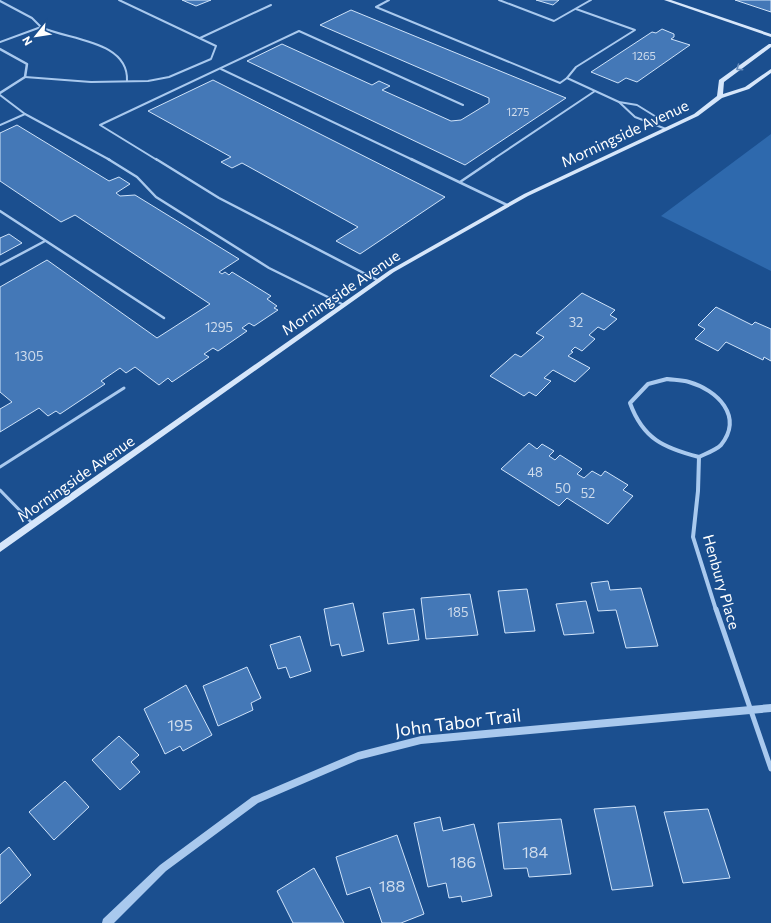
<svg xmlns="http://www.w3.org/2000/svg" width="771" height="923" font-family="Commissioner,sans-serif">
	<style>
		.green { fill: #2e69ad }
		.building { fill: #4478b7; stroke: #cfe3fa }
		.lines { fill: none; stroke-linecap: round; stroke-linejoin: round }
		.service-far2 { stroke: #a9c9ee; stroke-width: 2 }
		.service-far1 { stroke: #a9c9ee; stroke-width: 2.5 }
		.service { stroke: #a9c9ee; stroke-width: 3 }
		.minor-far2 { stroke: #a9c9ee; stroke-width: 2.5 }
		.minor-far1 { stroke: #a9c9ee; stroke-width: 4 }
		.minor { stroke: #a9c9ee; stroke-width: 5 }
		.tertiary { fill: #a9c9ee; fill-rule: evenodd }
		.secondary { fill: #d6e6fa; fill-rule: evenodd }
		.oneway { stroke: #668bba }
		.labels { text-anchor: middle; stroke-width: 3; stroke-linejoin: round; paint-order: stroke }
		.far-number-label { font-size: 11px; fill: #d0dded }
		.number-label { font-size: 13px; fill: #d0dded }
		.street-label { font-size: 15px; fill: #fff; stroke: #1b4f8f }
		.near-number-label { font-size: 16px; fill: #d0dded }
		.near-street-label { font-size: 18px; fill: #fff; stroke: #1b4f8f }
	</style>
	<rect width="100%" height="100%" fill="#1b4f8f"/>
	<path class="green" d="M 771,134 L 771,271 L 661,216 Z"/>
	<g class="building">
		<path d="M 182,0 L 211,0 L 196,6 Z"/>
		<path d="M 536,0 L 559,0 L 553,5 Z"/>
		<path d="M 735,0 L 771,0 L 771,12 Z"/>
		<path d="M 351,10 L 566,98 L 465,165 L 247,61 L 282,44 L 372,85 L 379,81 L 390,86 L 382,90 L 451,121 L 461,120 L 489,103 L 489,98 L 320,25 Z"/>
		<path d="M 662,29 L 674,34 L 674,37 L 671,39 L 690,45 L 637,82 L 626,78 L 618,83 L 591,72 L 652,32 L 656,33 Z"/>
		<path d="M 213,80 L 445,197 L 360,254 L 336,241 L 358,227 L 242,163 L 232,168 L 221,162 L 231,157 L 148,111 Z"/>
		<path d="M 17,125 L 109,181 L 119,177 L 130,184 L 116,193 L 120,196 L 135,195 L 239,259 L 219,272 L 222,274 L 225,272 L 229,275 L 232,272 L 271,296 L 267,299 L 277,306 L 274,308 L 278,310 L 254,326 L 249,323 L 242,328 L 247,331 L 218,351 L 213,348 L 204,354 L 209,357 L 172,382 L 168,378 L 159,385 L 135,367 L 126,373 L 120,368 L 101,381 L 105,384 L 60,414 L 56,411 L 48,416 L 39,408 L 0,432 L 0,409 L 12,402 L 0,392 L 0,287 L 47,260 L 157,338 L 210,304 L 75,215 L 61,222 L 0,181 L 0,133 Z"/>
		<path d="M 9,234 L 22,243 L 0,255 L 0,238 Z"/>
		<path d="M 582,293 L 615,310 L 610,315 L 617,319 L 604,330 L 598,327 L 589,335 L 595,339 L 582,351 L 575,347 L 571,351 L 573,352 L 568,356 L 590,368 L 575,382 L 553,370 L 544,378 L 551,381 L 536,396 L 529,392 L 524,396 L 490,376 L 515,354 L 521,357 L 542,339 L 544,337 L 536,333 Z"/>
		<path d="M 716,307 L 752,325 L 755,322 L 771,329 L 771,361 L 764,357 L 763,360 L 726,342 L 718,351 L 695,339 L 705,329 L 698,325 Z"/>
		<path d="M 529,443 L 537,449 L 542,444 L 554,451 L 549,456 L 555,460 L 560,455 L 582,469 L 577,474 L 584,478 L 592,471 L 601,476 L 605,471 L 628,485 L 623,490 L 633,496 L 608,524 L 567,498 L 559,506 L 501,469 Z"/>
		<path d="M 608,581 L 610,590 L 641,588 L 658,646 L 626,648 L 616,610 L 598,611 L 591,583 Z"/>
		<path d="M 527,589 L 535,631 L 505,633 L 498,591 Z"/>
		<path d="M 470,594 L 478,635 L 426,639 L 421,598 Z"/>
		<path d="M 586,601 L 594,633 L 564,635 L 556,604 Z"/>
		<path d="M 353,603 L 364,651 L 342,656 L 339,644 L 331,646 L 324,609 Z"/>
		<path d="M 414,609 L 419,640 L 388,644 L 383,613 Z"/>
		<path d="M 300,636 L 311,671 L 290,678 L 286,667 L 278,669 L 270,645 Z"/>
		<path d="M 247,667 L 261,698 L 251,703 L 253,710 L 218,726 L 203,686 Z"/>
		<path d="M 186,685 L 212,735 L 183,751 L 180,746 L 165,754 L 144,709 Z"/>
		<path d="M 119,736 L 139,755 L 131,762 L 140,772 L 120,790 L 92,760 Z"/>
		<path d="M 65,781 L 89,807 L 54,840 L 29,812 Z"/>
		<path d="M 635,806 L 653,886 L 612,890 L 594,809 Z"/>
		<path d="M 708,809 L 730,878 L 683,883 L 664,812 Z"/>
		<path d="M 440,817 L 443,831 L 474,824 L 492,896 L 462,902 L 461,896 L 449,898 L 446,883 L 428,887 L 414,823 Z"/>
		<path d="M 561,819 L 571,874 L 529,877 L 527,868 L 504,869 L 498,823 Z"/>
		<path d="M 397,835 L 424,914 L 401,923 L 382,923 L 370,887 L 347,895 L 336,857 Z"/>
		<path d="M 9,847 L 31,875 L 0,904 L 0,855 Z"/>
		<path d="M 314,868 L 344,923 L 293,923 L 277,891 Z"/>
	</g>
	<g class="lines">
		<g class="service-far2">
			<path d="M 389,0 L 376,7 L 560,83 L 567,78 L 619,102 L 637,105 L 658,118 L 657,124"/>
			<path d="M 499,0 L 554,21 L 591,0"/>
			<path d="M 0,1 L 32,18 L 41,27 L 0,42"/>
			<path d="M 41,27 C 67,40 129,40 127,81"/>
			<path d="M 200,38 L 271,5"/>
			<path d="M 221,69 L 413,160"/>
			<path d="M 25,77 L 91,82 L 148,81 L 169,77 L 211,59 L 216,46 L 119,0"/>
			<path d="M 567,78 L 576,67 L 635,30 L 576,9"/>
			<path d="M 0,95 L 25,114 L 110,160"/>
			<path d="M 619,102 L 635,117 L 666,129"/>
			<path d="M 0,125 L 25,114"/>
			<path d="M 157,160 L 100,125 L 299,31 L 463,105"/>
			<path d="M 492,160 L 595,91"/>
		</g>
		<g class="service-far1">
			<path d="M 108,159 L 137,177 L 156,197 L 269,268 L 344,305"/>
			<path d="M 156,159 L 219,198 L 379,281"/>
			<path d="M 411,159 L 507,205"/>
			<path d="M 460,182 L 494,159"/>
			<path d="M 0,211 L 164,318"/>
			<path d="M 0,265 L 45,241"/>
		</g>
		<g class="service">
			<path d="M 0,467 L 124,388"/>
			<path d="M 0,490 L 33,524"/>
		</g>
		<path class="minor-far2" d="M 0,49 L 27,64 L 25,77 L 0,93"/>
		<g class="minor-far1">
			<path d="M 667,379 C 674,380 682,380 689,382 C 717,390 744,416 721,445 C 716,450 705,454 699,457 C 664,448 643,439 630,403 L 648,384 Z"/>
			<path d="M 699,457 L 698,491 L 693,537 L 716,610"/>
		</g>
		<path class="minor" d="M 716,609 L 771,769"/>
		<path class="tertiary" d="M 771,704 L 771,712 L 421,744 L 358,760 L 258,803 L 166,871 L 114,923 L 102,923 L 103,919 L 160,865 L 252,797 L 358,752 L 421,736 Z"/>
		<g class="secondary">
			<path d="M 664,0 L 671,0 L 771,34 L 771,37 Z"/>
			<path d="M 769,44 L 771,44 L 771,47 L 724,82 L 723,94 L 745,87 L 771,69 L 771,73 L 749,89 L 722,98 L 698,116 L 528,196 L 394,272 L 0,552 L 0,543 L 390,270 L 524,194 L 694,114 L 717,96 L 719,80 Z"/>
		</g>
	</g>
	<defs><path id="oneway-chevron" d="M-2-3.5L2.5 0L-2 3.5" fill="none" stroke-width="1.6" stroke-linecap="round" stroke-linejoin="round"/></defs>
	<use class="oneway" href="#oneway-chevron" transform="translate(739 68) rotate(144)"/>
	<g class="labels">
		<g class="far-number-label">
			<text x="644" y="60">1265</text>
			<text x="518" y="116">1275</text>
		</g>
		<g class="number-label">
			<text x="576" y="327">32</text>
			<text x="219" y="332">1295</text>
			<text x="29" y="361">1305</text>
			<text x="535" y="477">48</text>
			<text x="563" y="493">50</text>
			<text x="588" y="498">52</text>
			<text x="458" y="617">185</text>
		</g>
		<g class="street-label">
			<text transform="translate(625 134) rotate(-25)" y="5">Morningside Avenue</text>
			<text transform="translate(341 293) rotate(-34)" y="5">Morningside Avenue</text>
			<text transform="translate(76 479) rotate(-35)" y="5">Morningside Avenue</text>
			<text transform="translate(721 582) rotate(74)" y="5">Henbury Place</text>
		</g>
		<g class="near-number-label">
			<text x="180" y="731">195</text>
			<text x="535" y="858">184</text>
			<text x="463" y="868">186</text>
			<text x="392" y="892">188</text>
		</g>
		<g class="near-street-label">
			<text transform="translate(458 723) rotate(-7)" y="6">John Tabor Trail</text>
		</g>
	</g>
	<g transform="translate(36 36) rotate(240)" stroke="#1b4f8f" stroke-width="3" paint-order="stroke">
	<path d="M0-3L7 15L0 10L-7 15Z" fill="#ffffff"/>
	<text y="-6" font-size="11" font-weight="bold" text-anchor="middle" fill="#ffffff">N</text>
	</g>
</svg>
